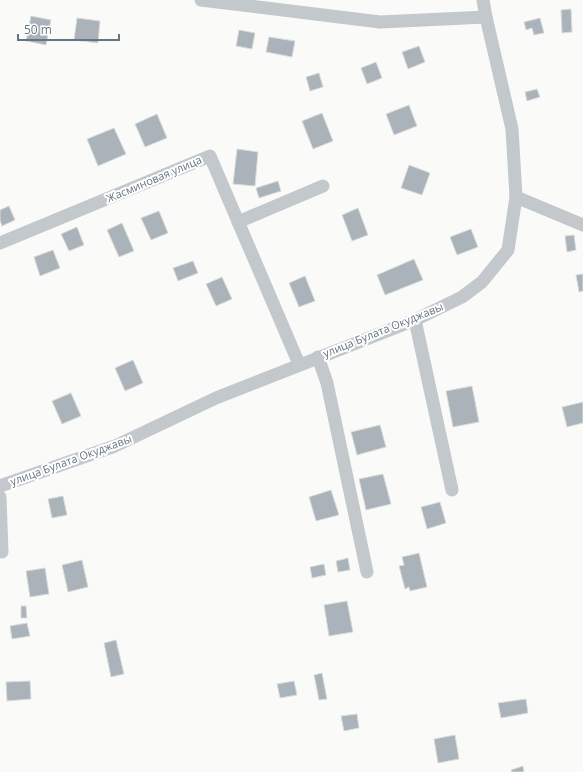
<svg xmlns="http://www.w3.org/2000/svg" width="583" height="772" font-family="'Open Sans',sans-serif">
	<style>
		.building { fill: #aab3b9; stroke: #dcdcda }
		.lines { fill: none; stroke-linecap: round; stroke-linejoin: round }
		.minor { stroke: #c3c8cc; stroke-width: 13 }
		.labels { text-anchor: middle; stroke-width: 4; stroke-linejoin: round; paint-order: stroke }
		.street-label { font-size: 11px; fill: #657683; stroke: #fff }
	</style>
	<rect width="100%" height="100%" fill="#fafaf8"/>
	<g class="building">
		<path d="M 571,9 L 572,32 L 562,33 L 561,10 Z"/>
		<path d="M 31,16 L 51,20 L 46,45 L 26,41 Z"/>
		<path d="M 77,18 L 100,21 L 98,43 L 74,40 Z"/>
		<path d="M 540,18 L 544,33 L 534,35 L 532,28 L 526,30 L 524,22 Z"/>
		<path d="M 239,30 L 255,33 L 252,49 L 236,46 Z"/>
		<path d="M 269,37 L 295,41 L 292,57 L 266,52 Z"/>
		<path d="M 419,46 L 425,62 L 408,69 L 402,52 Z"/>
		<path d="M 376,62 L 382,78 L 367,84 L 361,68 Z"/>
		<path d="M 319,73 L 323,87 L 310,91 L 306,77 Z"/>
		<path d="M 537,89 L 540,97 L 527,101 L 525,92 Z"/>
		<path d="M 409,105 L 417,126 L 394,135 L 386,114 Z"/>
		<path d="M 322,113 L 333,141 L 313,149 L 302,121 Z"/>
		<path d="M 157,114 L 167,138 L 145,147 L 135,124 Z"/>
		<path d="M 114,128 L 126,154 L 98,166 L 87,139 Z"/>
		<path d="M 237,149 L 258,152 L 255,186 L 233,184 Z"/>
		<path d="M 409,165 L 430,173 L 422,195 L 401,188 Z"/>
		<path d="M 278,181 L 281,191 L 259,198 L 256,188 Z"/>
		<path d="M 9,206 L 15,220 L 2,226 L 0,220 L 0,210 Z"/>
		<path d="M 358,208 L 368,235 L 352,241 L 342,215 Z"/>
		<path d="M 159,211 L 168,233 L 151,240 L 141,218 Z"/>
		<path d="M 122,223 L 134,251 L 119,257 L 107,230 Z"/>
		<path d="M 77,227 L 84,245 L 69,251 L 61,234 Z"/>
		<path d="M 471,229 L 478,247 L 457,255 L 450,237 Z"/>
		<path d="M 574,235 L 576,250 L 567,252 L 565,236 Z"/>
		<path d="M 53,250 L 60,268 L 40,276 L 34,257 Z"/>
		<path d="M 414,259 L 423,280 L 385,295 L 377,275 Z"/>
		<path d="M 193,261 L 198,273 L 178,281 L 173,268 Z"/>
		<path d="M 583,274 L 583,291 L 579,292 L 576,275 Z"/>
		<path d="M 305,276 L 315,301 L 299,307 L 289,283 Z"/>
		<path d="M 222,277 L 232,299 L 216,306 L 206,284 Z"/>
		<path d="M 133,360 L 143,383 L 125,391 L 115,368 Z"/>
		<path d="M 472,386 L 479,422 L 453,427 L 446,391 Z"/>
		<path d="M 71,393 L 81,416 L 62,424 L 52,401 Z"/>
		<path d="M 583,402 L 583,423 L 567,427 L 562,407 Z"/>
		<path d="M 380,425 L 386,447 L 357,455 L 351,432 Z"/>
		<path d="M 383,474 L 391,504 L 366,510 L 359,479 Z"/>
		<path d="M 331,490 L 339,515 L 316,521 L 309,497 Z"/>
		<path d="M 63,496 L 67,515 L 52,518 L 48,499 Z"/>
		<path d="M 440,502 L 446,523 L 427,529 L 421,507 Z"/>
		<path d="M 419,553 L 427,587 L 410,591 L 409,587 L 405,589 L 399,566 L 404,565 L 402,557 Z"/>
		<path d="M 348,558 L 350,570 L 338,572 L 336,561 Z"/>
		<path d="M 82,560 L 88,587 L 68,592 L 62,565 Z"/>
		<path d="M 324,564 L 326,575 L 312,578 L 310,567 Z"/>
		<path d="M 45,568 L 49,594 L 30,597 L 26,571 Z"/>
		<path d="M 347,601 L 353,632 L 329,636 L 324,605 Z"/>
		<path d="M 21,606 L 26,606 L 27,618 L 21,618 Z"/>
		<path d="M 27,623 L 30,636 L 12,639 L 10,626 Z"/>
		<path d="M 116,640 L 124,674 L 111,677 L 104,643 Z"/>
		<path d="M 322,673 L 327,699 L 319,700 L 314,675 Z"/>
		<path d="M 30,681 L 31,699 L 7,701 L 6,682 Z"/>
		<path d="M 294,681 L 297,695 L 280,698 L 277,684 Z"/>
		<path d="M 526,699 L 528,713 L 501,718 L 498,703 Z"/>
		<path d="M 357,714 L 359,728 L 344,731 L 341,716 Z"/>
		<path d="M 455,735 L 459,759 L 438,763 L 434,739 Z"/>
		<path d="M 523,766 L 524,772 L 512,772 L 511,770 Z"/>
	</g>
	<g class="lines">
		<g class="minor">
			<path d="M 201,0 L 380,22 L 486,17"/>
			<path d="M 516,197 L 583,225"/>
			<path d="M 238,222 L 323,186"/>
			<path d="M 0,243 L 210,156 L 299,364"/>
			<path d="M 415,320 L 452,490"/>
			<path d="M 318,357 L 327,383 L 367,572"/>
			<path d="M 0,486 L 115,446 L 216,398 L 415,320 L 462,297 L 482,282 L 508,250 L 516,197 L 512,129 L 486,17 L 483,0"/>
			<path d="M 0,497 L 2,552"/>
		</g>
	</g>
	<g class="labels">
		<g class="street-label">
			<text transform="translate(154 179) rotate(-23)" y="4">Жасминовая улица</text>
			<text transform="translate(383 330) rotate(-22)" y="4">улица Булата Окуджавы</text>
			<text transform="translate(71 460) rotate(-20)" y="4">улица Булата Окуджавы</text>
		</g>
	</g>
	<path d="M18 34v6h101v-6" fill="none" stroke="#657683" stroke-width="2"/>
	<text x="24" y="34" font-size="12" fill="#657683" stroke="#ffffff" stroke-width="3" paint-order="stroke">50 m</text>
</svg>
